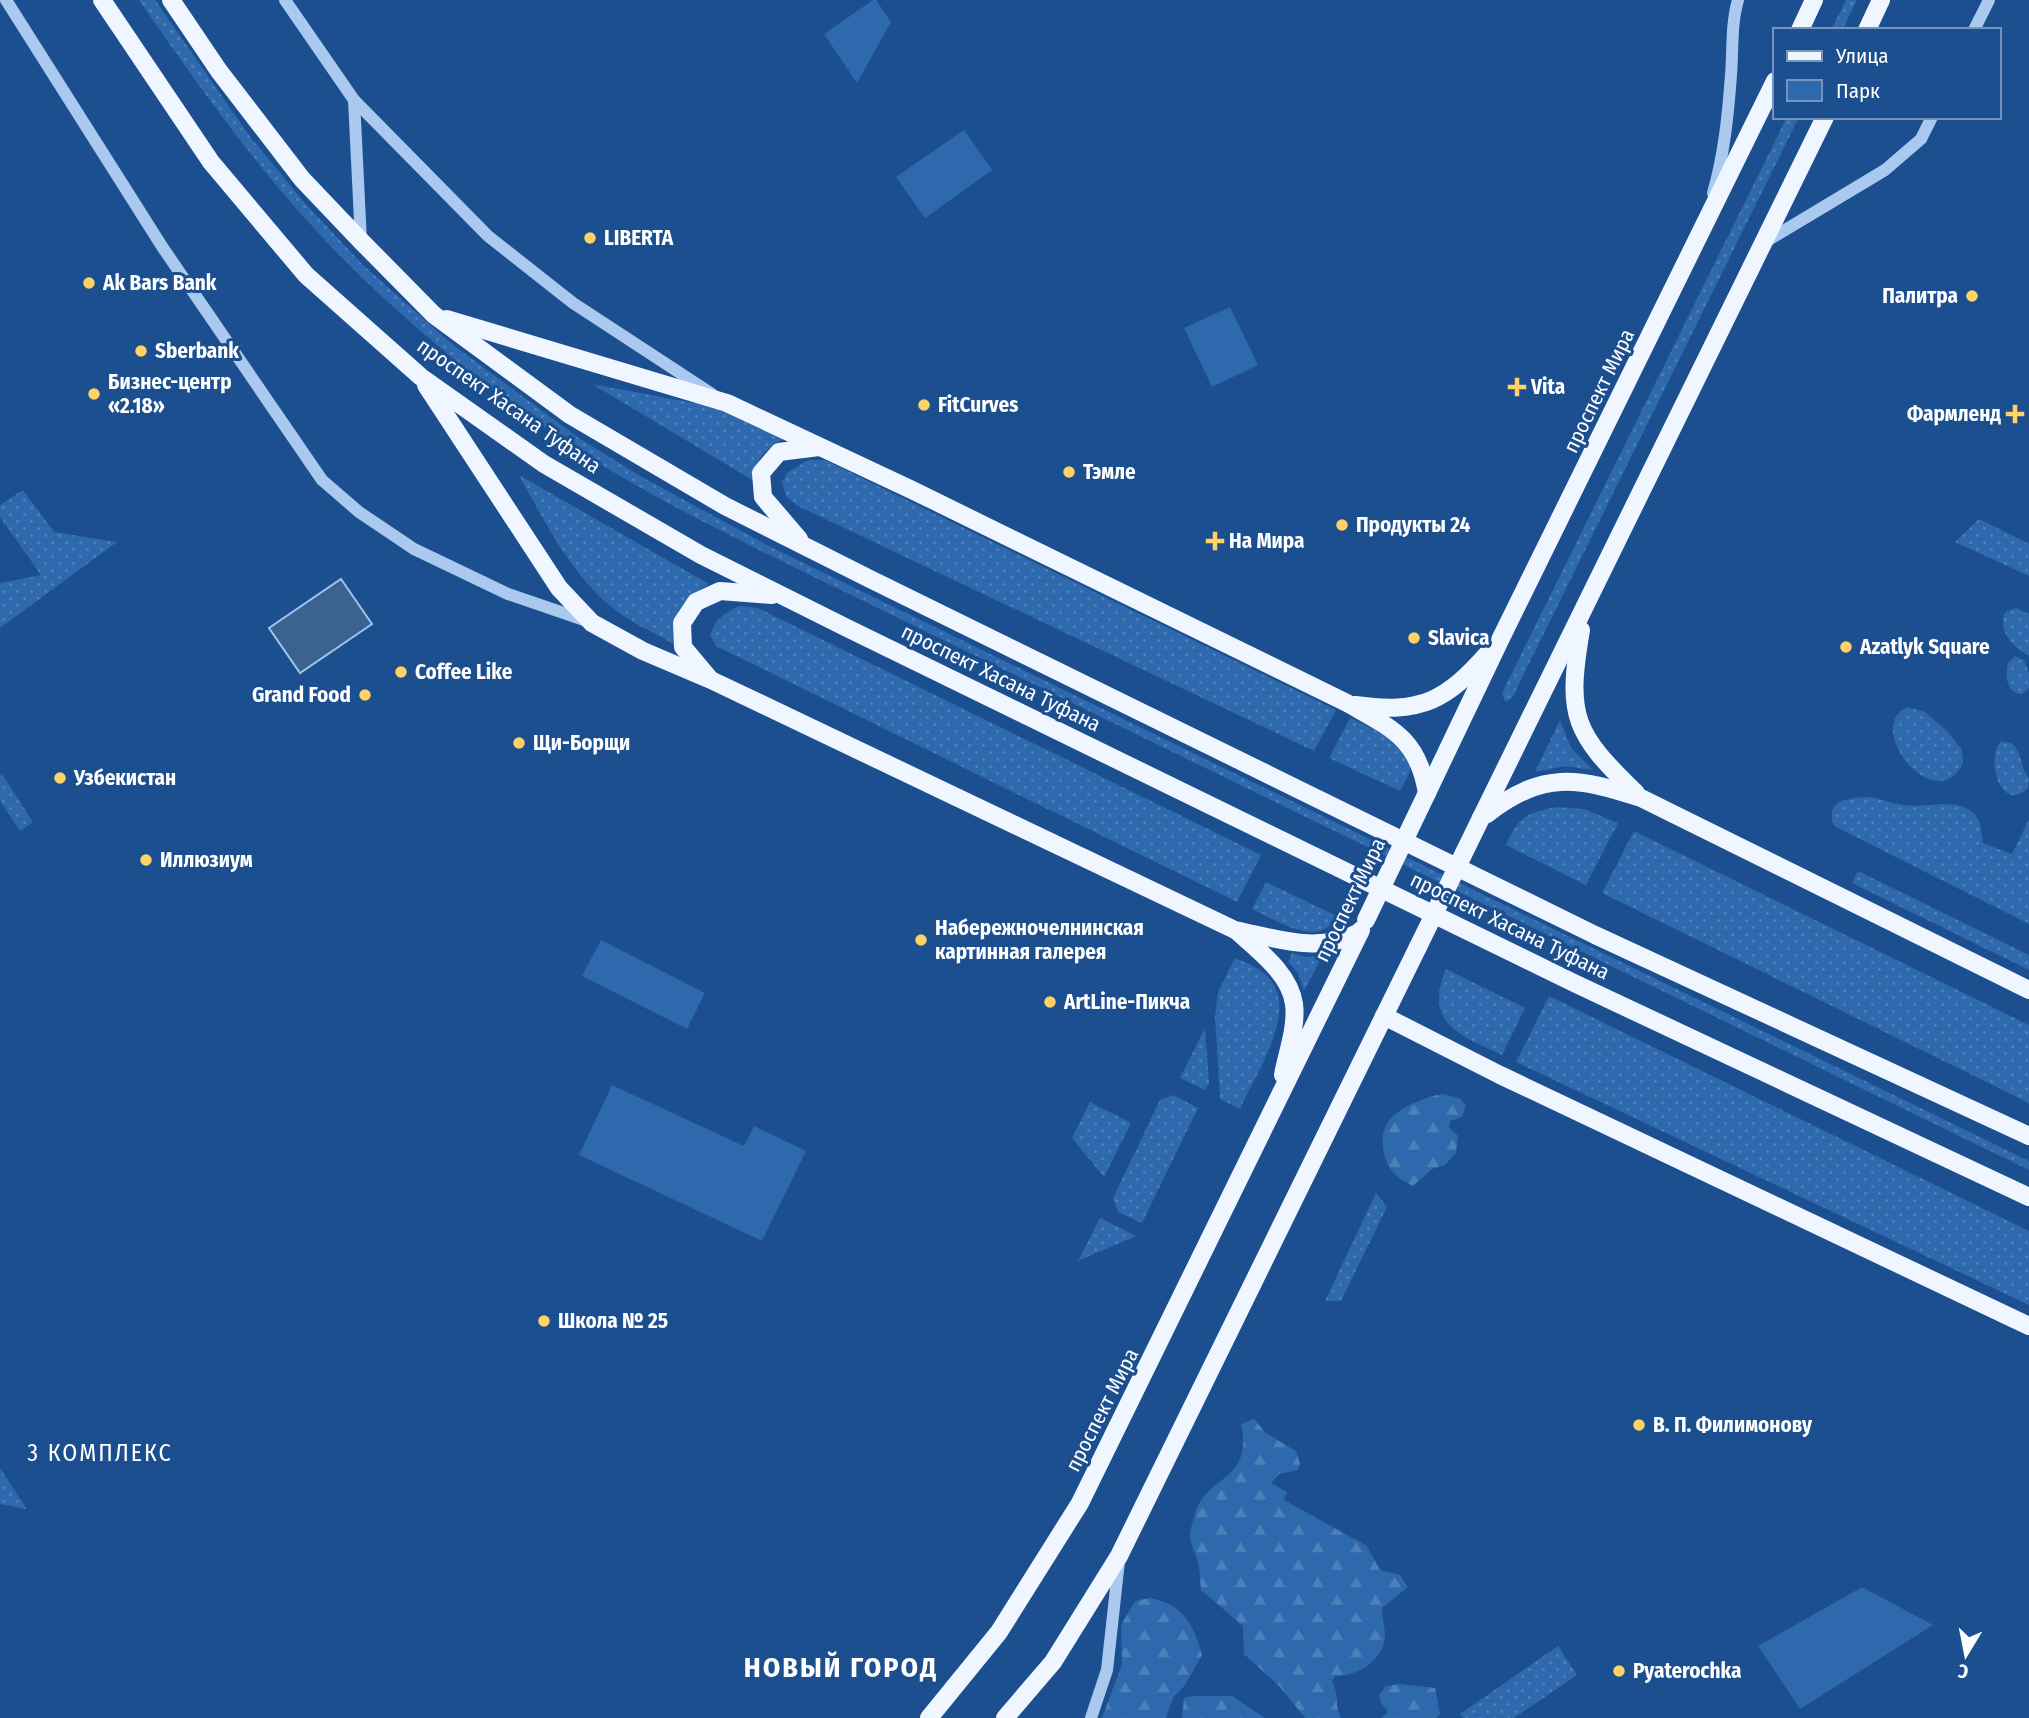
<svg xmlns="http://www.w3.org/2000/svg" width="2029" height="1718" font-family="'Fira Sans Condensed',sans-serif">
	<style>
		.grass { fill: url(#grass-dots) }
		.forest { fill: url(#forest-firs) }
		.park { fill: #2e69ad }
		.water { fill: #3c6290; stroke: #9cc4f0; stroke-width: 2 }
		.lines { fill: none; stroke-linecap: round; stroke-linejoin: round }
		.minor { stroke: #a9c9ee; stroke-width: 12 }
		.major { stroke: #f0f6ff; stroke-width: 18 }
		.major-bridge { stroke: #f0f6ff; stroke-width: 18 }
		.poi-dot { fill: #ffd166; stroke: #1b4f8f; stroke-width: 2.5 }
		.labels { text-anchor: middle; stroke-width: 6; stroke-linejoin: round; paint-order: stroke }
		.poi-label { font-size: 21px; font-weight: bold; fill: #fff; stroke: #1b4f8f; text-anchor: start }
		.street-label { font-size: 21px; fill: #fff; stroke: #1b4f8f }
		.quarter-label { font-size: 24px; letter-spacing: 2px; fill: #fff; stroke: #1b4f8f }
		.district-label { font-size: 28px; font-weight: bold; letter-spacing: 2px; fill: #fff; stroke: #1b4f8f }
	</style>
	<defs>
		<pattern id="grass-dots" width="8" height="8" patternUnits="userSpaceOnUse" patternTransform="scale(1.75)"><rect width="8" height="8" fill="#2e69ad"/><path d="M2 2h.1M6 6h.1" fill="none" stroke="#4d80b9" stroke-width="1.8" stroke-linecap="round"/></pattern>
		<pattern id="forest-firs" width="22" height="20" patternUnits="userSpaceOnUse" patternTransform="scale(1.75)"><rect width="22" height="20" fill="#2e69ad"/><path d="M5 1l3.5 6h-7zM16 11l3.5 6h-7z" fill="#4d80b9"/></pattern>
	</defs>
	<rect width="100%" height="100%" fill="#1b4f8f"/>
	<g class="grass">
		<path d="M 139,0 L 155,0 L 251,138 L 305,203 L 362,264 L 452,344 L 579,438 L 640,476 L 769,546 L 2029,1161 L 2029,1170 L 765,553 C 699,520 632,486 571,445 C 470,378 375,298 295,207 C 238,142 188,71 139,0 Z"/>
		<path d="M 1846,0 L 1857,0 L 1842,30 L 1831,30 Z"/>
		<path d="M 1787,117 L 1799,117 L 1512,698 L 1505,702 L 1502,693 Z"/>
		<path d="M 592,384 L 721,408 L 788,437 C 766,447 757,457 754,481 Z"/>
		<path d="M 808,460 L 825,460 L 1336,710 L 1314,751 L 796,505 L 786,496 L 782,482 L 788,472 Z"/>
		<path d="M 519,475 L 709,584 C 682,601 672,611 674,644 C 652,632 628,621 609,605 C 570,572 543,519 519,475 Z"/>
		<path d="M 23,490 L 54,532 L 117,542 L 0,628 L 0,583 L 41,575 L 0,517 L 0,505 Z"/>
		<path d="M 1979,519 L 2029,544 L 2029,576 L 1955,542 Z"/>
		<path d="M 740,606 L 758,608 L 1261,855 L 1237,902 L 716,646 L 710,635 C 716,618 724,613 740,606 Z"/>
		<path d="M 2016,608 L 2029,614 L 2029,655 C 2013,649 1997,630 2005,612 Z"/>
		<path d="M 2015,656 L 2024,660 L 2029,673 L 2029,688 L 2022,694 C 2006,693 2005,676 2008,663 Z"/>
		<path d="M 1908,707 L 1925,712 L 1948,732 L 1962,750 L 1963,763 C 1936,820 1861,726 1908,707 Z"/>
		<path d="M 1350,718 C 1369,727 1413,744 1410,771 C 1408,778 1403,785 1400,791 L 1329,758 Z"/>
		<path d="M 1560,720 L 1571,748 L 1593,770 L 1565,766 L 1535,772 Z"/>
		<path d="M 2001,741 L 2011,743 C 2024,753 2019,767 2029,778 L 2028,788 C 2001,815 1985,759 2001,741 Z"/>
		<path d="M 2,774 L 33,822 L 20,831 L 0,801 L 0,776 Z"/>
		<path d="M 1866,797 C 1880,797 1890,804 1903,805 C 1926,809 1966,794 1979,821 C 1981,828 1982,836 1983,843 L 2012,854 L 2029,819 L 2029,924 L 1834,826 C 1825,799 1846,799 1866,797 Z"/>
		<path d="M 1557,807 L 1584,809 L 1618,823 L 1586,885 L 1506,845 C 1518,817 1528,812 1557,807 Z"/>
		<path d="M 1634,831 L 2029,1025 L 2029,1103 L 1602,893 Z"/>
		<path d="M 1858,871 L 2029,955 L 2029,970 L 1852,883 Z"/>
		<path d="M 1266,882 L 1337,916 C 1320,950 1276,920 1252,909 Z"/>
		<path d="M 1292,953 L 1306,957 L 1323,955 L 1304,991 L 1298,973 L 1288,962 Z"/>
		<path d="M 1235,958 C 1247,963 1259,968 1268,977 C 1300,1010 1255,1075 1240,1109 L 1220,1099 L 1215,1017 L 1218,992 Z"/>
		<path d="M 1446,969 L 1525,1008 L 1502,1055 C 1460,1035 1423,1024 1446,969 Z"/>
		<path d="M 1549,996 L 2029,1231 L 2029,1305 L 1516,1062 Z"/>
		<path d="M 1205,1028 L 1209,1083 L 1205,1090 L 1180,1078 Z"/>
		<path d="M 1173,1095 L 1198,1108 L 1142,1223 L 1118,1212 L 1113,1198 L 1160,1100 Z"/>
		<path d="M 1090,1102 L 1131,1123 L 1104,1177 L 1072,1138 Z"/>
		<path d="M 1376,1193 L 1387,1207 L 1341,1301 L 1325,1301 Z"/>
		<path d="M 1100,1218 L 1136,1236 L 1078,1261 Z"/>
		<path d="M 0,1468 L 27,1509 L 0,1504 Z"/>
		<path d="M 1558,1646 L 1577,1675 L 1514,1718 L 1463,1718 L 1460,1714 Z"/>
	</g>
	<g class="forest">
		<path d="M 1443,1094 L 1459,1098 L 1466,1105 L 1462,1117 L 1450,1121 L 1449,1127 L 1458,1136 L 1456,1153 L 1445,1165 L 1432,1169 L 1413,1186 C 1408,1183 1403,1181 1398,1177 C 1382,1165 1376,1132 1392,1117 C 1405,1105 1425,1097 1443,1094 Z"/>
		<path d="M 1254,1419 L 1266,1433 L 1296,1451 L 1300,1464 L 1298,1470 L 1279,1474 L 1271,1483 L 1287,1492 L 1284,1500 L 1367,1546 L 1380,1570 L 1400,1575 L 1408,1587 L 1382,1608 C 1382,1617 1385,1627 1385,1637 C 1383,1660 1357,1677 1335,1676 L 1332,1681 C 1340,1697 1334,1704 1341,1718 L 1305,1718 L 1280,1687 L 1244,1654 L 1243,1626 L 1201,1590 C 1200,1581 1200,1571 1198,1562 C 1196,1554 1190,1545 1190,1536 C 1190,1529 1193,1521 1195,1514 C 1206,1474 1254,1482 1241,1424 Z"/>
		<path d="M 1150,1598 C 1183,1604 1194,1625 1202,1655 L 1185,1685 L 1173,1698 L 1166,1718 L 1102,1718 L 1122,1664 L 1121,1625 L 1135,1601 Z"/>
		<path d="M 1400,1684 L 1435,1688 L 1440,1714 L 1436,1718 L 1381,1718 L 1388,1712 L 1381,1703 L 1379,1695 L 1386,1686 Z"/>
		<path d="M 1193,1696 L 1232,1696 L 1265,1718 L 1182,1718 L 1184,1698 Z"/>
	</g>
	<g class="park">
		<path d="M 873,0 L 876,0 L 891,22 L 857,83 L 824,34 Z"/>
		<path d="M 964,130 L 992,170 L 925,218 L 896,177 Z"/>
		<path d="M 1230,307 L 1258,365 L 1212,387 L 1184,328 Z"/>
		<path d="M 601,940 L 705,993 L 687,1029 L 582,976 Z"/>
		<path d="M 612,1085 L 744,1146 L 754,1126 L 806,1151 L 762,1241 L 579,1155 Z"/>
		<path d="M 1862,1587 L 1933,1625 L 1800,1709 L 1758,1646 Z"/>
	</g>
	<path class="water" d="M 341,579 L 372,624 L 300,673 L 269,628 Z"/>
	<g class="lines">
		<g class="minor">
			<path d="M 6,0 L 163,248 L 322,480 L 359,512 L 414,549 L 508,594 L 587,621"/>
			<path d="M 285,0 L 354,100 L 488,236 L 573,303 L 712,394"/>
			<path d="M 1974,30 L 1989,0"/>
			<path d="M 354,100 L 361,241"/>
			<path d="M 1713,193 C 1724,155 1728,116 1731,75 C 1733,50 1731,24 1738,0"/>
			<path d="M 1765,242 L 1885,170 L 1921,139 L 1932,117"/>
			<path d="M 1091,1718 L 1107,1670 L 1119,1561"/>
		</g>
		<g class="major">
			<path d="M 102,0 L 211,162 L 306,275 L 421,377 L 544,464 L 701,555 L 847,628 L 1574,983 L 2029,1197"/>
			<path d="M 171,0 L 219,71 L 302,179 L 361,241 L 434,315 L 570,415 L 725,506 L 868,578 L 1595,935 L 2029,1136"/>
			<path d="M 1800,30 L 1814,0"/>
			<path d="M 1867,30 L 1881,0"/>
			<path d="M 447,319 L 727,403 L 912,490 L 1347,703 C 1391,728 1418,738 1427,793"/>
			<path d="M 426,385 L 559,588 L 592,623 L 643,651 L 711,680 L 1235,930 C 1278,939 1319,954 1360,932"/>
			<path d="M 799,539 L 763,497 L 761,473 L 779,452 L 819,447"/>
			<path d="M 1581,630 C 1566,717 1574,733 1636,793"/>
			<path d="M 709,678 L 683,647 L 682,623 L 696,602 L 720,591 L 772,595"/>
			<path d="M 1355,705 C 1422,714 1446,701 1489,652"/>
			<path d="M 1427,793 L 1501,638 L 1775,81"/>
			<path d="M 1487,814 C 1543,771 1577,777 1641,798 L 2029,990"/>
			<path d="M 1481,818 L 1825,117"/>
			<path d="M 1238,932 C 1259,951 1290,974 1294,1004 C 1297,1027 1287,1053 1283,1075"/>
			<path d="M 1384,1016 L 1500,1075 L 2029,1326"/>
			<path d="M 929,1718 L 999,1632 L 1080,1503 L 1361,930"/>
			<path d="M 1005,1718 L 1053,1662 L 1119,1556 L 1418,947"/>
		</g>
		<g class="major-bridge">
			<path d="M 1366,920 L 1427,793"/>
			<path d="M 1418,947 L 1481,818"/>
		</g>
	</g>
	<g class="poi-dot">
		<circle cx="590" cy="238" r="7"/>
		<circle cx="89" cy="283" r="7"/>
		<circle cx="1972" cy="296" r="7"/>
		<circle cx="141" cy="351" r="7"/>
		<path d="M1513.5 376.5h7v7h7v7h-7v7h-7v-7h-7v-7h7z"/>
		<circle cx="94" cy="394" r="7"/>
		<circle cx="924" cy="405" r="7"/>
		<path d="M2011.5 403.5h7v7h7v7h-7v7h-7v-7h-7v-7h7z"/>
		<circle cx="1069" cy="472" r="7"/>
		<circle cx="1342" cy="525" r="7"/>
		<path d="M1211.5 530.5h7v7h7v7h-7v7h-7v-7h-7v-7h7z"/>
		<circle cx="1414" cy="638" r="7"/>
		<circle cx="1846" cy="647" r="7"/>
		<circle cx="401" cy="672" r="7"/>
		<circle cx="365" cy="695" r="7"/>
		<circle cx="519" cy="743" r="7"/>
		<circle cx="60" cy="778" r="7"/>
		<circle cx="146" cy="860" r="7"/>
		<circle cx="921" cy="940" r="7"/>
		<circle cx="1050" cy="1002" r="7"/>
		<circle cx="544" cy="1321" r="7"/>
		<circle cx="1639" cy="1425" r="7"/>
		<circle cx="1619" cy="1671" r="7"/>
	</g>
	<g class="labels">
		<g class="poi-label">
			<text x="604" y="245">LIBERTA</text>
			<text x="103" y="290">Ak Bars Bank</text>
			<text x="1958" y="303" text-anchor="end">Палитра</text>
			<text x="155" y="358">Sberbank</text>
			<text x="108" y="389">Бизнес-центр<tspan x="108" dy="24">«2.18»</tspan></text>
			<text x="1531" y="394">Vita</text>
			<text x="938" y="412">FitCurves</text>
			<text x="2001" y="421" text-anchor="end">Фармленд</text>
			<text x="1083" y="479">Тэмле</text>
			<text x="1356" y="532">Продукты 24</text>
			<text x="1229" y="548">На Мира</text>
			<text x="1428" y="645">Slavica</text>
			<text x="1860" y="654">Azatlyk Square</text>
			<text x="415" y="679">Coffee Like</text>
			<text x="351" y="702" text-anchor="end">Grand Food</text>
			<text x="533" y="750">Щи-Борщи</text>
			<text x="74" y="785">Узбекистан</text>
			<text x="160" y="867">Иллюзиум</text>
			<text x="935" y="935">Набережночелнинская<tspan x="935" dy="24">картинная галерея</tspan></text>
			<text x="1064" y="1009">ArtLine-Пикча</text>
			<text x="558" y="1328">Школа № 25</text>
			<text x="1653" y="1432">В. П. Филимонову</text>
			<text x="1633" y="1678">Pyaterochka</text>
		</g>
		<g class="street-label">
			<text transform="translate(1599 391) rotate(-64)" y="7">проспект Мира</text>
			<text transform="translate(509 406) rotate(35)" y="7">проспект Хасана Туфана</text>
			<text transform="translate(1001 678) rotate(26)" y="7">проспект Хасана Туфана</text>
			<text transform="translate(1350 900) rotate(-64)" y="7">проспект Мира</text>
			<text transform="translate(1510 926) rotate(26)" y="7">проспект Хасана Туфана</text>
			<text transform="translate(1102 1410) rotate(-63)" y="7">проспект Мира</text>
		</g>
		<g class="quarter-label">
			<text x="100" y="1461">3 КОМПЛЕКС</text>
		</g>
		<g class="district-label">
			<text x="841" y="1677">НОВЫЙ ГОРОД</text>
		</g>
	</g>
	<rect x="1773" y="28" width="228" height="91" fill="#1b4f8f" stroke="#7695bc" stroke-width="2"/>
	<rect x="1787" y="51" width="35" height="10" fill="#f0f6ff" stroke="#7695bc" stroke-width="2"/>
	<text x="1836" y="63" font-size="21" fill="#ffffff">Улица</text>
	<rect x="1787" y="80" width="35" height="21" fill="#2e69ad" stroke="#7695bc" stroke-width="2"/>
	<text x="1836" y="98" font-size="21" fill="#ffffff">Парк</text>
	<g transform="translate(1966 1655) rotate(190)" stroke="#1b4f8f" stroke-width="5" paint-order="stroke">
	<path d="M0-5L12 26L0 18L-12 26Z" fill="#ffffff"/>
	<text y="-10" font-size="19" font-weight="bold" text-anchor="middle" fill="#ffffff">С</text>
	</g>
</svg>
